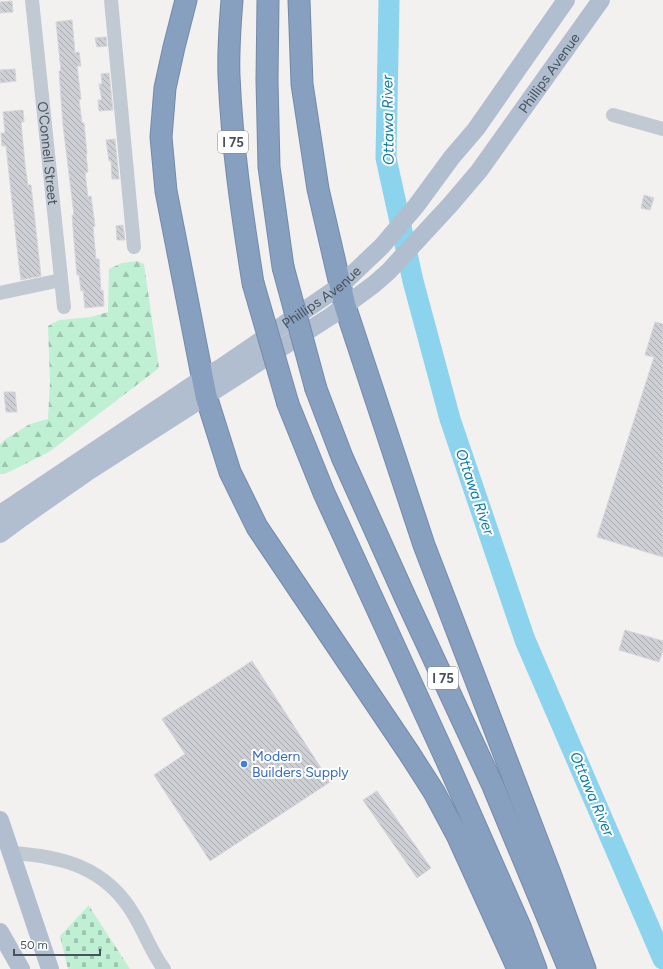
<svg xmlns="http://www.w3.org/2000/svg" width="663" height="969" font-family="Figtree,sans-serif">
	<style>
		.forest { fill: url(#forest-firs) }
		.cemetery { fill: url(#cemetery-stones) }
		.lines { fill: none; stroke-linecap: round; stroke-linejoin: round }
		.river { stroke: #8cd4ed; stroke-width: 21 }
		.building { fill: url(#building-back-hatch); stroke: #d4d6dc }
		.highway-casing { stroke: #738bab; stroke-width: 23 }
		.minor { stroke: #c1cad2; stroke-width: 14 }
		.major { stroke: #b0becf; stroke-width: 18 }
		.highway { stroke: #88a0bf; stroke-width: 21 }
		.highway-bridge-casing { stroke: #738bab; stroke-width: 23; stroke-linecap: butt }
		.highway-bridge { stroke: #88a0bf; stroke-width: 21 }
		.shop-dot { fill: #3f7fe0; stroke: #fff; stroke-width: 1.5 }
		.labels { text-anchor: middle; stroke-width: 4; stroke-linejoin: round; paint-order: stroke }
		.shield { fill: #fff; stroke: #7f868e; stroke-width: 1 }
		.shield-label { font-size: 13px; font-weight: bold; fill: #48525e }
		.street-label { font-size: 14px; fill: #48525e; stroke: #fff }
		.shop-label { font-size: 14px; fill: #366cbe; stroke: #fff; text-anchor: start }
		.water-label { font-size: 15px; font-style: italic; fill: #0c7da5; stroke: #fff }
	</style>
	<defs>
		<pattern id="forest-firs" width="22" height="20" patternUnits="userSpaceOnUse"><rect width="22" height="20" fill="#bff0d4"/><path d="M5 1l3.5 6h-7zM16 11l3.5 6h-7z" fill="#9dc5af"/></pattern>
		<pattern id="cemetery-stones" width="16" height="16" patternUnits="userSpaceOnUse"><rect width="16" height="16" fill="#bff0d4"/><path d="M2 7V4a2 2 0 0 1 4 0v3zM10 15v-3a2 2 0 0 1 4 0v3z" fill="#9dc5af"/></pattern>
		<pattern id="building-back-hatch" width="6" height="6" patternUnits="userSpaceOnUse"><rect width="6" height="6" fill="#cdcfd5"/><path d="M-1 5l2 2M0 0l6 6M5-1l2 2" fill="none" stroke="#a8abb0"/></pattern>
	</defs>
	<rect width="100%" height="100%" fill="#f3f0f0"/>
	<path class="forest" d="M 137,261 L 144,264 L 159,368 L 49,452 L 5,474 L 0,474 L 0,445 L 4,440 L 30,424 L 48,419 L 50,382 L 48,326 L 59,320 L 91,317 L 108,312 L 109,269 L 122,263 Z"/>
	<path class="cemetery" d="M 89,905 L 89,906 L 130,969 L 68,969 L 60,936 Z"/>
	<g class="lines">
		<path class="river" d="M 389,0 L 386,158 L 413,281 L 450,419 L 525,640 L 663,959"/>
	</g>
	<g class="building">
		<path d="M 12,1 L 13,12 L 0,13 L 0,2 Z"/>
		<path d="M 72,20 L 75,53 L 79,52 L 81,66 L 77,66 L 81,99 L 79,100 L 82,123 L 84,123 L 87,154 L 86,154 L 88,172 L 85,173 L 88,197 L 91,196 L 95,226 L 93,227 L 96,259 L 99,259 L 101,291 L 103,290 L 104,306 L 85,308 L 83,290 L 81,291 L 79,275 L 77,275 L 75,253 L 72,215 L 74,215 L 63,125 L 59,71 L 61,71 L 56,22 Z"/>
		<path d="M 106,37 L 107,46 L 97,47 L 95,38 Z"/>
		<path d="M 15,69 L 16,81 L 0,83 L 0,70 Z"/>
		<path d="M 109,73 L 113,110 L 99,111 L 98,100 L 102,100 L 99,84 L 102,84 L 101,74 Z"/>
		<path d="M 23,110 L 24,122 L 21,122 L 25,165 L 28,185 L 31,185 L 41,276 L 21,280 L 19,265 L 6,146 L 2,146 L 1,133 L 5,133 L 3,112 Z"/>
		<path d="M 115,139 L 119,179 L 112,179 L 111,161 L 109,161 L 106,140 Z"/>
		<path d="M 644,195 L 654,198 L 650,210 L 641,208 Z"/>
		<path d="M 123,225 L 125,240 L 117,240 L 116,226 Z"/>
		<path d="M 655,322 L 663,324 L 663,557 L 597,537 L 654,357 L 645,355 Z"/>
		<path d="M 4,392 L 15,392 L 17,412 L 6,412 Z"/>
		<path d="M 625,630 L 663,641 L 663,650 L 659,662 L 619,650 Z"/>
		<path d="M 252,661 L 330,782 L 210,861 L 154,775 L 185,754 L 162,719 Z"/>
		<path d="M 377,791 L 431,868 L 417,878 L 363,800 Z"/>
	</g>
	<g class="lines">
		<defs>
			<g id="highway">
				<path d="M 186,0 L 174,47 L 165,88 L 161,137 L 166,191 L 206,396 L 230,472 L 257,527 L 409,753 L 434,792 L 457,835 L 518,969"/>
				<path d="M 232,0 C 230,25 228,51 229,76 C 232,146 242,214 253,283"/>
				<path d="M 268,0 L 267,80 L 269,167 L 283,267"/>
				<path d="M 299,0 L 302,84 L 318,189 L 345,306 L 424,545 L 551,876 L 585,969"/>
				<path d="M 316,389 L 342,457 L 406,599 L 493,786 L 569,969"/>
				<path d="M 288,404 L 324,493 L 446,759 L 521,929 L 536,969"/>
			</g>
		</defs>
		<use href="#highway" class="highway-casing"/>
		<g class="minor">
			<path id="s1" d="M 32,0 L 64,307"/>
			<path d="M 111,0 L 134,247"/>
			<path d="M 613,115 L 663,129"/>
			<path d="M 0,293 L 61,280"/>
			<path d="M 11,853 C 62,856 106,867 134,915 C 145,933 151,952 164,969"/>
		</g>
		<g class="major">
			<path id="s2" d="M 0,514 L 203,378 L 222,367 L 340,286 L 382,246 L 416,206 L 452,157 L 476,129 L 566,0"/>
			<path id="s3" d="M 0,534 L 23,517 L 86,473 L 331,316 L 373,285 L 388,272 L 450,205 L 479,171 L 601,0"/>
			<path d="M 0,820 L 50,969"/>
			<path d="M 0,932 L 21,969"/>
		</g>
		<use href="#highway" class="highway"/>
		<defs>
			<g id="highway-bridge">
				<path d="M 283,267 L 316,389"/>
				<path d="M 253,283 L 288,404"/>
			</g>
		</defs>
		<use href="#highway-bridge" class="highway-bridge-casing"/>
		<use href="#highway-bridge" class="highway-bridge"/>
	</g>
	<circle class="shop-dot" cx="244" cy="764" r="4"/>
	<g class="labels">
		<g class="shield">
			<rect x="218" y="131" width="30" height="22" rx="3"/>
			<rect x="428" y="667" width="30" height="22" rx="3"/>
		</g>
		<g class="shield-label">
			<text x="233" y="147">I 75</text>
			<text x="443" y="683">I 75</text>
		</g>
		<g class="street-label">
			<text dy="5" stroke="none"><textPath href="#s3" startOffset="725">Phillips Avenue</textPath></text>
			<text dy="5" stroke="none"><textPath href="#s1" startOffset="154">O'Connell Street</textPath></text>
			<text dy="5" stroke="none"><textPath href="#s2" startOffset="388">Phillips Avenue</textPath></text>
		</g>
		<g class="shop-label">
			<text x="252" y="761">Modern<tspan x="252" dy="16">Builders Supply</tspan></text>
		</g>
		<g class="water-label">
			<text transform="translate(388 120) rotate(-91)" y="5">Ottawa River</text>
			<text transform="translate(475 492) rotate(71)" y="5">Ottawa River</text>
			<text transform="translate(592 794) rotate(67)" y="5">Ottawa River</text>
		</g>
	</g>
	<path d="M14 949v6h86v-6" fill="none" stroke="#48525e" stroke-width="2"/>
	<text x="20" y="949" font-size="12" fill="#48525e" stroke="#ffffff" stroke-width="3" paint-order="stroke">50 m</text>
</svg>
